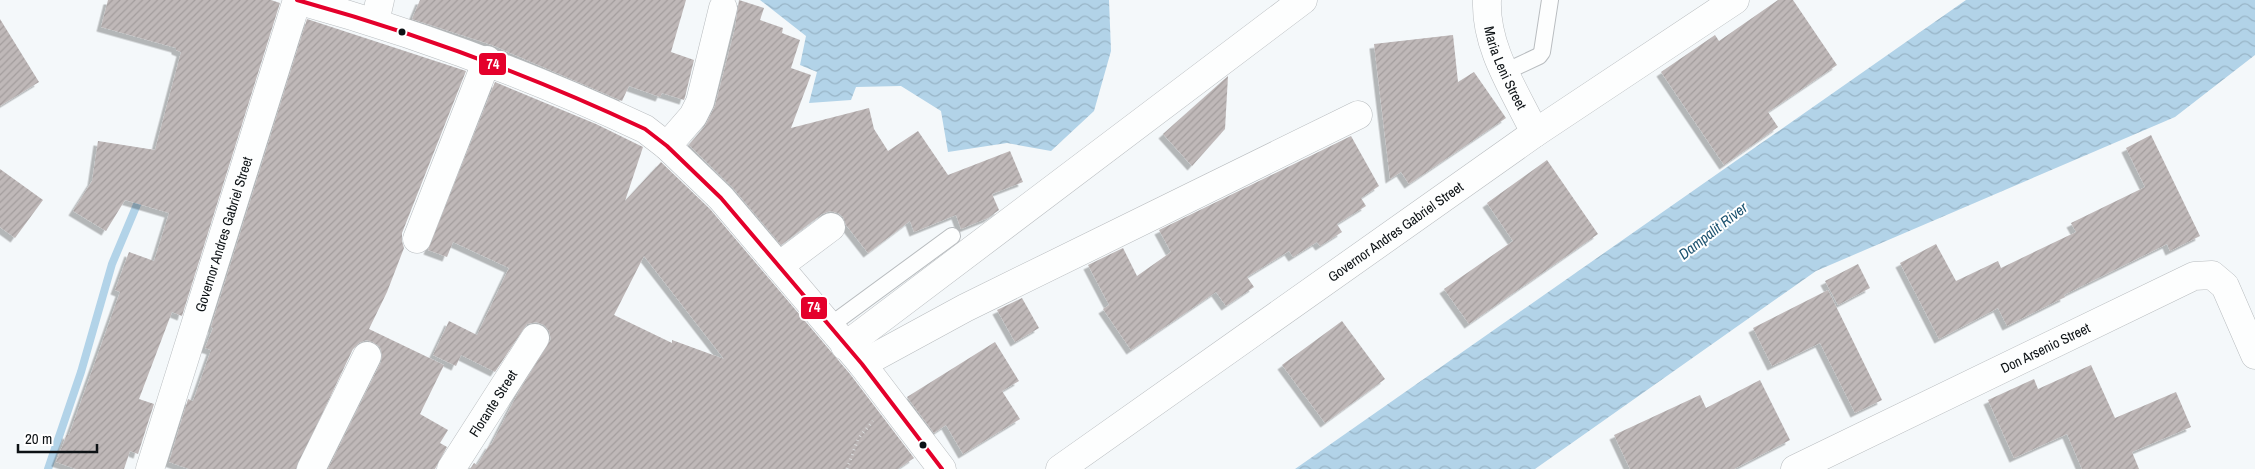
<svg xmlns="http://www.w3.org/2000/svg" width="2255" height="469" font-family="'Archivo Narrow',sans-serif">
	<style>
		.water { fill: url(#water-waves) }
		.lines { fill: none; stroke-linecap: round; stroke-linejoin: round }
		.stream { stroke: #b2d3e8; stroke-width: 8 }
		.building { fill: url(#building-hatch); fill-rule: evenodd; filter: url(#shadow) }
		.service-casing { stroke: #b8bcbf; stroke-width: 18 }
		.minor-casing { stroke: #b8bcbf; stroke-width: 29 }
		.secondary-casing { stroke: #b8bcbf; stroke-width: 29 }
		.path { stroke: #dadcdd; stroke-width: 3; stroke-dasharray: 1 4; stroke-linecap: butt }
		.service { stroke: #fdfefe; stroke-width: 16 }
		.minor { stroke: #fdfefe; stroke-width: 28 }
		.secondary { stroke: #fdfefe; stroke-width: 28 }
		.bus-1-casing { stroke: #fff; stroke-width: 8 }
		.bus-1 { stroke: #e4002b; stroke-width: 4 }
		.bus-dot { fill: #0d1215; stroke: #fff; stroke-width: 2 }
		.labels { text-anchor: middle; stroke-width: 4; stroke-linejoin: round; paint-order: stroke }
		.street-label { font-size: 14px; fill: #0d1215; stroke: #fff }
		.water-label { font-size: 15px; font-style: italic; fill: #1d5370; stroke: #fff }
		.line-badge { stroke: #fff; stroke-width: 2 }
		.badge-label { font-size: 14px; text-anchor: middle; font-weight: bold; fill: #fff }
	</style>
	<defs>
		<pattern id="water-waves" width="16" height="10" patternUnits="userSpaceOnUse" patternTransform="scale(1.25)"><rect width="16" height="10" fill="#b2d3e8"/><path d="M0 5q4-4 8 0t8 0" fill="none" stroke="#98b4c6"/></pattern>
		<pattern id="building-hatch" width="6" height="6" patternUnits="userSpaceOnUse" patternTransform="scale(1.25)"><rect width="6" height="6" fill="#bfb8b8"/><path d="M-1 1l2-2M0 6l6-6M5 7l2-2" fill="none" stroke="#a39d9d"/></pattern>
		<filter id="shadow"><feDropShadow dx="-4.5" dy="4.5" stdDeviation="0" flood-color="#0004"/></filter>
	</defs>
	<rect width="100%" height="100%" fill="#f4f8fa"/>
	<g class="water">
		<path d="M 760,0 L 1109,0 L 1111,51 L 1094,111 L 1051,151 L 1007,143 L 948,152 L 941,111 L 901,86 L 856,87 L 851,100 L 809,103 L 817,72 L 800,65 L 806,36 Z"/>
		<path d="M 1966,0 L 2255,0 L 2255,55 L 2175,117 L 1816,271 L 1535,469 L 1295,469 Z"/>
	</g>
	<g class="lines">
		<path class="stream" d="M 48,469 L 81,372 L 112,264 L 141,195"/>
	</g>
	<g class="building">
		<path d="M 108,0 L 271,0 L 280,3 L 182,316 L 172,312 L 139,399 L 154,404 L 138,454 L 130,451 L 124,469 L 76,469 L 56,462 L 67,434 L 69,435 L 120,292 L 115,290 L 129,252 L 154,261 L 169,213 L 125,200 L 106,231 L 73,211 L 92,181 L 98,141 L 155,150 L 181,52 L 176,50 L 176,48 L 101,27 Z"/>
		<path d="M 420,0 L 686,0 L 671,52 L 694,60 L 685,97 L 684,100 L 662,93 L 660,97 L 629,86 L 622,101 L 492,45 L 412,19 Z"/>
		<path d="M 739,0 L 764,8 L 760,20 L 783,28 L 782,33 L 800,40 L 791,68 L 811,75 L 791,128 L 869,108 L 874,129 L 888,151 L 918,131 L 948,175 L 1010,151 L 1023,182 L 992,194 L 999,210 L 988,218 L 961,229 L 956,215 L 914,232 L 910,221 L 868,253 L 846,225 L 843,217 L 838,213 L 830,211 L 822,214 L 781,245 L 733,188 L 689,145 L 705,126 L 715,106 L 735,28 Z"/>
		<path d="M 1778,0 L 1793,0 L 1837,65 L 1768,112 L 1778,127 L 1724,165 L 1661,72 L 1715,35 L 1719,41 Z"/>
		<path d="M 0,19 L 39,82 L 0,106 Z"/>
		<path d="M 307,19 L 466,71 L 402,233 L 402,241 L 404,248 L 387,292 L 369,329 L 444,365 L 420,414 L 448,430 L 440,443 L 447,447 L 435,469 L 328,469 L 381,362 L 382,355 L 380,347 L 373,342 L 366,340 L 359,343 L 353,349 L 296,469 L 189,469 L 169,462 L 188,399 L 193,401 L 211,350 L 205,348 L 213,328 L 211,327 Z"/>
		<path d="M 1453,35 L 1458,82 L 1474,72 L 1506,118 L 1409,184 L 1401,172 L 1390,179 L 1374,44 Z"/>
		<path d="M 1228,76 L 1225,129 L 1192,166 L 1163,134 Z"/>
		<path d="M 495,82 L 596,124 L 643,147 L 625,201 L 661,162 L 710,209 L 850,374 L 914,458 L 898,469 L 470,469 L 474,463 L 477,465 L 490,444 L 491,445 L 518,393 L 551,339 L 549,331 L 544,325 L 536,322 L 527,324 L 495,372 L 461,355 L 456,366 L 433,355 L 449,321 L 477,335 L 509,268 L 453,242 L 447,257 L 428,250 ZM 644,256 L 724,359 L 672,340 L 672,343 L 614,315 Z"/>
		<path d="M 2151,135 L 2200,236 L 2170,251 L 2167,244 L 2064,295 L 2065,297 L 2007,326 L 1998,308 L 1939,339 L 1900,263 L 1936,244 L 1956,281 L 1998,261 L 2001,268 L 2076,232 L 2071,223 L 2145,187 L 2126,148 Z"/>
		<path d="M 1351,136 L 1379,186 L 1361,198 L 1366,206 L 1337,224 L 1342,232 L 1320,246 L 1317,242 L 1293,257 L 1289,251 L 1247,277 L 1254,287 L 1226,306 L 1216,292 L 1131,350 L 1103,309 L 1109,305 L 1088,265 L 1123,248 L 1137,276 L 1171,252 L 1159,230 Z"/>
		<path d="M 1547,160 L 1598,234 L 1469,324 L 1444,289 L 1513,241 L 1487,203 Z"/>
		<path d="M 0,169 L 43,200 L 15,238 L 0,227 Z"/>
		<path d="M 1858,264 L 1870,288 L 1838,305 L 1825,281 Z"/>
		<path d="M 1828,290 L 1882,400 L 1855,413 L 1820,343 L 1772,366 L 1753,328 Z"/>
		<path d="M 1022,298 L 1039,328 L 1015,342 L 997,310 Z"/>
		<path d="M 1342,321 L 1385,379 L 1325,423 L 1282,365 Z"/>
		<path d="M 995,342 L 1019,381 L 1002,391 L 1020,419 L 963,454 L 946,425 L 934,433 L 907,397 Z"/>
		<path d="M 2091,365 L 2115,418 L 2176,392 L 2191,427 L 2132,452 L 2139,469 L 2082,469 L 2067,434 L 2014,458 L 1988,400 L 2034,379 L 2038,389 Z"/>
		<path d="M 1760,380 L 1790,440 L 1734,469 L 1630,469 L 1614,435 L 1700,395 L 1706,408 Z"/>
	</g>
	<g class="lines">
		<defs>
			<g id="service">
				<path d="M 1505,72 L 1539,56 L 1542,52 L 1550,0"/>
				<path d="M 828,327 L 952,236"/>
			</g>
			<g id="minor">
				<path id="s1" d="M 1487,0 C 1485,48 1515,91 1535,133"/>
				<path d="M 375,22 L 380,0"/>
				<path d="M 667,146 L 693,116 L 700,102 L 723,8"/>
				<path d="M 417,239 L 487,60"/>
				<path d="M 779,266 L 831,227"/>
				<path d="M 845,346 L 1303,0"/>
				<path d="M 862,364 L 965,308 L 1358,115"/>
				<path id="s2" d="M 150,469 L 297,0"/>
				<path d="M 311,469 L 367,356"/>
				<path id="s3" d="M 451,469 L 535,338"/>
				<path id="s4" d="M 1060,469 L 1535,133 L 1735,0"/>
				<path id="s5" d="M 1795,469 L 2194,276 L 2212,275 L 2225,286 L 2255,355"/>
			</g>
			<path id="secondary" d="M 297,0 C 417,33 532,76 645,129 L 667,146 L 721,198 L 862,364 L 942,469"/>
		</defs>
		<use href="#service" class="service-casing"/>
		<use href="#minor" class="minor-casing"/>
		<use href="#secondary" class="secondary-casing"/>
		<path class="path" d="M 847,469 L 858,439 L 873,421"/>
		<use href="#service" class="service"/>
		<use href="#minor" class="minor"/>
		<use href="#secondary" class="secondary"/>
		<defs>
			<path id="bus-1" d="M 297,0 C 417,33 532,76 645,129 L 667,146 L 721,198 L 862,364 L 942,469"/>
		</defs>
		<use href="#bus-1" class="bus-1-casing"/>
		<use href="#bus-1" class="bus-1"/>
	</g>
	<g class="bus-dot">
		<circle cx="402" cy="32" r="4.5"/>
		<circle cx="923" cy="445" r="4.5"/>
	</g>
	<g class="labels">
		<g class="street-label">
			<text dy="5" stroke="none"><textPath href="#s1" startOffset="71">Maria Leni Street</textPath></text>
			<text dy="5" stroke="none"><textPath href="#s4" startOffset="411">Governor Andres Gabriel Street</textPath></text>
			<text dy="5" stroke="none"><textPath href="#s2" startOffset="246">Governor Andres Gabriel Street</textPath></text>
			<text dy="5" stroke="none"><textPath href="#s5" startOffset="278">Don Arsenio Street</textPath></text>
			<text dy="5" stroke="none"><textPath href="#s3" startOffset="78">Florante Street</textPath></text>
		</g>
		<g class="water-label">
			<text transform="translate(1713 231) rotate(-38)" y="5">Dampalit River</text>
		</g>
	</g>
	<g class="line-badge">
		<rect x="478" y="52" width="29" height="24" rx="5" fill="#e4002b"/>
		<rect x="800" y="296" width="28" height="24" rx="5" fill="#e4002b"/>
	</g>
	<g class="badge-label">
		<text x="493" y="69">74</text>
		<text x="814" y="312">74</text>
	</g>
	<path d="M18 444v8h79v-8" fill="none" stroke="#0d1215" stroke-width="2.5"/>
	<text x="25" y="444" font-size="15" fill="#0d1215" stroke="#ffffff" stroke-width="4" paint-order="stroke">20 m</text>
</svg>
